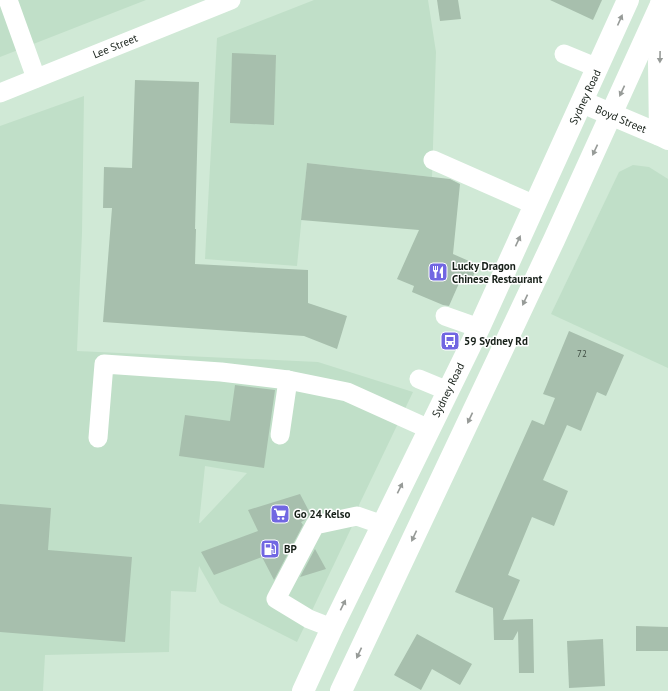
<svg xmlns="http://www.w3.org/2000/svg" width="668" height="691" font-family="'PT Sans',sans-serif">
	<style>
		.built { fill: #c0dfc8; fill-rule: evenodd }
		.building { fill: #a7bfad }
		.lines { fill: none; stroke-linecap: round; stroke-linejoin: round }
		.minor { stroke: #fff; stroke-width: 19 }
		.major { stroke: #fff; stroke-width: 22 }
		.highway { stroke: #fff; stroke-width: 22 }
		.oneway { fill: #979b98 }
		.labels { text-anchor: middle; stroke-width: 3; stroke-linejoin: round; paint-order: stroke }
		.number-label { font-size: 9px; fill: #3b483e }
		.street-label { font-size: 11px; fill: #172019; stroke: #fff }
		.poi-label { font-size: 11px; font-weight: bold; fill: #172019; stroke: #fff; text-anchor: start }
	</style>
	<rect width="100%" height="100%" fill="#d0e9d6"/>
	<g class="built">
		<path d="M 0,0 L 146,0 L 0,57 Z"/>
		<path d="M 314,0 L 428,0 L 436,52 L 432,177 L 307,163 L 297,266 L 205,259 L 217,38 Z"/>
		<path d="M 84,96 L 82,233 L 77,351 L 318,362 L 413,392 L 359,505 L 357,516 L 297,642 L 220,603 L 199,566 L 196,592 L 171,591 L 169,652 L 45,655 L 43,691 L 0,691 L 0,126 ZM 205,466 L 247,473 L 200,523 L 199,523 Z"/>
		<path d="M 633,165 L 649,167 L 668,179 L 668,368 L 551,314 L 619,172 Z"/>
	</g>
	<g class="building">
		<path d="M 437,0 L 458,0 L 461,19 L 440,21 Z"/>
		<path d="M 550,0 L 602,0 L 593,20 Z"/>
		<path d="M 232,53 L 276,55 L 274,125 L 230,123 Z"/>
		<path d="M 135,80 L 199,82 L 195,229 L 196,229 L 195,264 L 308,270 L 308,303 L 347,316 L 337,349 L 304,336 L 103,322 L 112,208 L 103,208 L 104,167 L 132,168 Z"/>
		<path d="M 307,163 L 450,179 L 460,184 L 453,254 L 478,265 L 469,285 L 460,281 L 449,306 L 443,305 L 412,292 L 414,286 L 397,279 L 419,230 L 301,220 Z"/>
		<path d="M 569,331 L 624,355 L 606,396 L 597,392 L 581,431 L 567,425 L 543,480 L 568,491 L 554,526 L 532,517 L 508,575 L 520,580 L 503,620 L 533,619 L 534,673 L 519,673 L 518,631 L 513,640 L 494,640 L 493,608 L 455,592 L 532,420 L 544,425 L 555,398 L 543,394 Z"/>
		<path d="M 235,385 L 275,390 L 264,468 L 179,456 L 185,415 L 230,421 Z"/>
		<path d="M 300,494 L 311,515 L 305,520 L 301,522 L 303,525 L 274,580 L 262,557 L 214,575 L 201,552 L 258,531 L 248,510 Z"/>
		<path d="M 0,504 L 51,508 L 48,550 L 132,557 L 125,642 L 0,632 Z"/>
		<path d="M 315,549 L 326,569 L 300,577 Z"/>
		<path d="M 636,626 L 668,627 L 668,651 L 636,651 Z"/>
		<path d="M 417,634 L 472,664 L 460,685 L 432,669 L 421,690 L 394,675 Z"/>
		<path d="M 603,639 L 605,686 L 569,688 L 567,641 Z"/>
	</g>
	<g class="lines">
		<g class="minor">
			<path d="M 8,0 L 36,78"/>
			<path d="M 564,54 L 598,68"/>
			<path d="M 0,93 L 231,0"/>
			<path d="M 433,160 L 535,205"/>
			<path d="M 445,316 L 479,328"/>
			<path d="M 419,379 L 448,391"/>
			<path d="M 280,435 L 288,380"/>
			<path d="M 98,438 L 104,364 L 221,372 L 288,380 L 347,392 L 429,429"/>
			<path d="M 332,628 L 309,619 L 276,599 L 315,525 L 357,516 L 383,525"/>
		</g>
		<g class="major">
			<path d="M 582,102 L 660,135 L 668,139"/>
			<path d="M 660,135 L 659,63 L 661,4"/>
		</g>
		<g class="highway">
			<path d="M 303,691 L 332,628 L 479,328 L 628,0"/>
			<path d="M 341,691 L 554,240 L 663,0"/>
		</g>
	</g>
	<defs><path id="oneway-solid" d="M-6-.8H1V-3.2L6.5 0L1 3.2V.8H-6Z"/></defs>
	<g class="oneway">
		<use href="#oneway-solid" transform="translate(620 20) rotate(-66)"/>
		<use href="#oneway-solid" transform="translate(660 57) rotate(91)"/>
		<use href="#oneway-solid" transform="translate(622 91) rotate(115)"/>
		<use href="#oneway-solid" transform="translate(595 150) rotate(115)"/>
		<use href="#oneway-solid" transform="translate(518 241) rotate(-65)"/>
		<use href="#oneway-solid" transform="translate(525 300) rotate(115)"/>
		<use href="#oneway-solid" transform="translate(470 418) rotate(115)"/>
		<use href="#oneway-solid" transform="translate(400 488) rotate(-64)"/>
		<use href="#oneway-solid" transform="translate(414 536) rotate(115)"/>
		<use href="#oneway-solid" transform="translate(343 605) rotate(-64)"/>
		<use href="#oneway-solid" transform="translate(359 653) rotate(115)"/>
	</g>
	<defs>
		<symbol id="restaurant-square" viewBox="-11 -11 22 22"><rect x="-9" y="-9" width="18" height="18" rx="4" fill="#7167e2" stroke="#fff"/><path d="M-5-6h1v4h1v-4h1v4h1v-4h1v5L-1.5 .5V6h-2V.5L-5-1ZM5-6V6H3V1.5H1.5Q1.5-4 5-6Z" fill="#fff"/></symbol>
		<symbol id="bus-square" viewBox="-11 -11 22 22"><rect x="-9" y="-9" width="18" height="18" rx="4" fill="#7167e2" stroke="#fff"/><path d="M-5-6H5V4H4V6H2V4H-2V6H-4V4H-5ZM-3.5-4V0h7V-4ZM-3.5 1.2v1.5H-2V1.2ZM2 1.2v1.5H3.5V1.2Z" fill="#fff"/></symbol>
		<symbol id="supermarket-square" viewBox="-11 -11 22 22"><rect x="-9" y="-9" width="18" height="18" rx="4" fill="#7167e2" stroke="#fff"/><path d="M-6-5.5h2.5l.6 2H6L4.5 2H-2.5L-4.4-4H-6ZM-1.5 3.2a1.3 1.3 0 1 0 .1 0ZM3 3.2a1.3 1.3 0 1 0 .1 0Z" fill="#fff"/></symbol>
		<symbol id="fuel-square" viewBox="-11 -11 22 22"><rect x="-9" y="-9" width="18" height="18" rx="4" fill="#7167e2" stroke="#fff"/><path d="M-5.5-6h7V0h2V4h1.3V-2.5L3-4.5l.8-.8L6-3V5H2.5V1h-1V6h-7ZM-4.2-4.7v3.2H.2V-4.7Z" fill="#fff"/></symbol>
	</defs>
	<g fill-rule="evenodd">
		<use href="#restaurant-square" x="427" y="261" width="22" height="22"/>
		<use href="#bus-square" x="439" y="330" width="22" height="22"/>
		<use href="#supermarket-square" x="269" y="503" width="22" height="22"/>
		<use href="#fuel-square" x="259" y="538" width="22" height="22"/>
	</g>
	<g class="labels">
		<g class="number-label">
			<text x="582" y="357">72</text>
		</g>
		<g class="street-label">
			<text transform="translate(115 46) rotate(-22)" y="4">Lee Street</text>
			<text transform="translate(585 97) rotate(-65)" y="4">Sydney Road</text>
			<text transform="translate(621 119) rotate(23)" y="4">Boyd Street</text>
			<text transform="translate(448 390) rotate(-64)" y="4">Sydney Road</text>
		</g>
		<g class="poi-label">
			<text x="452" y="270">Lucky Dragon<tspan x="452" dy="13">Chinese Restaurant</tspan></text>
			<text x="464" y="345">59 Sydney Rd</text>
			<text x="294" y="518">Go 24 Kelso</text>
			<text x="284" y="553">BP</text>
		</g>
	</g>
</svg>
